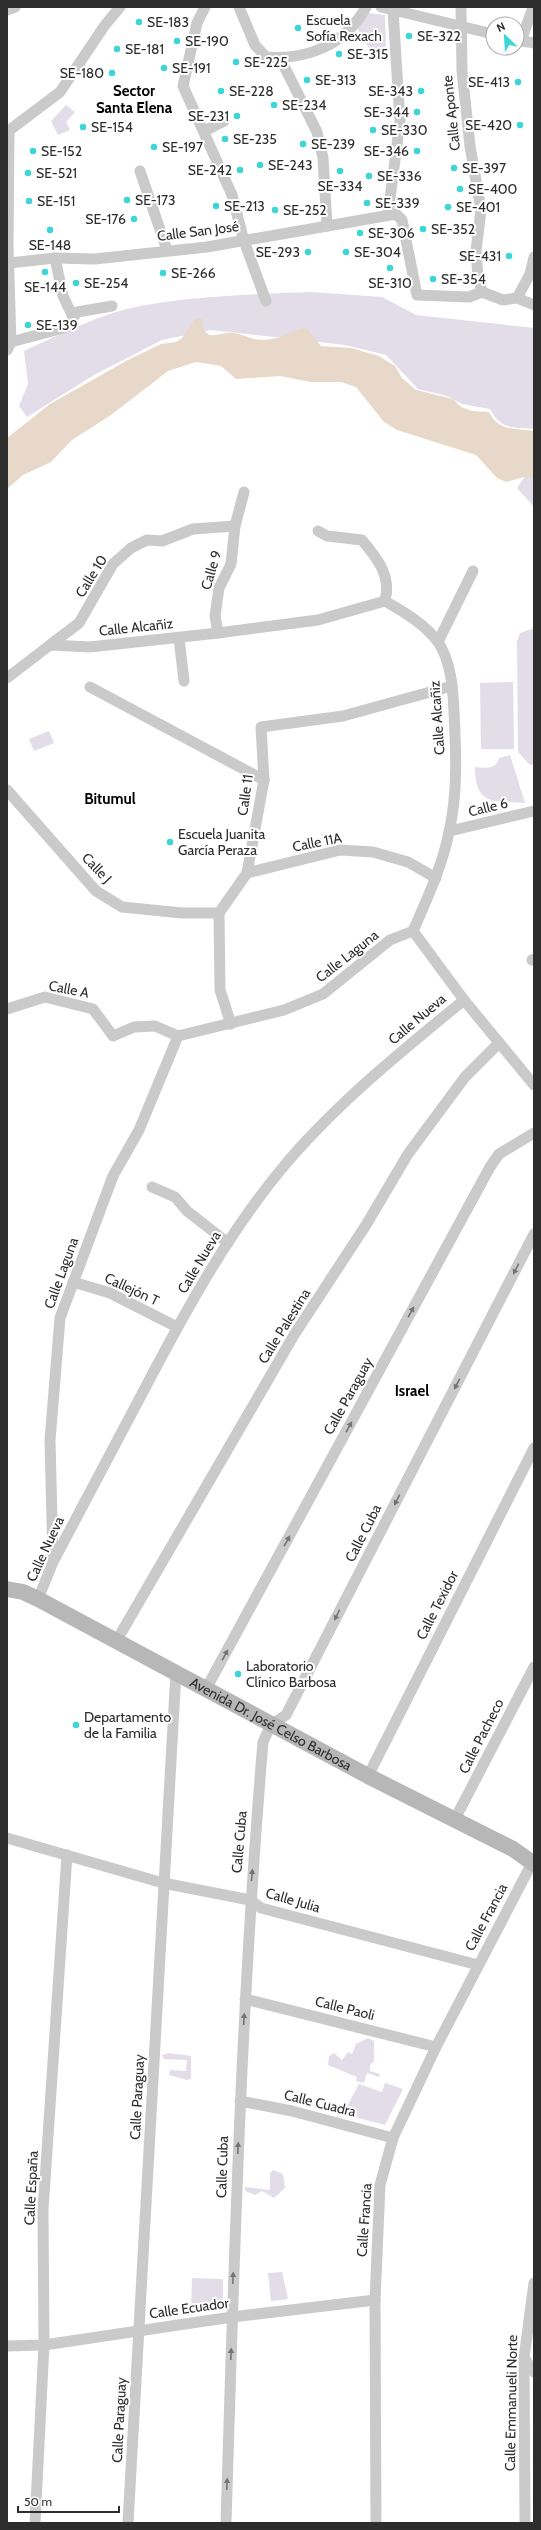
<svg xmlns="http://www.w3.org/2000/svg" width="541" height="2530" font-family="Cabin,sans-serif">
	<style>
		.green { fill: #e3dce9 }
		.water { fill: #e8d8c9 }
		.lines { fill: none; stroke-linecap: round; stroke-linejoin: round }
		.street { stroke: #cacaca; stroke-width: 11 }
		.secondary { stroke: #b7b7b7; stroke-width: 16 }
		.oneway { fill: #747474 }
		.poi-dot { fill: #3dd5d6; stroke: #fff; stroke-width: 1.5 }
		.labels { text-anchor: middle; stroke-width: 4; stroke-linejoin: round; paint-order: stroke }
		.poi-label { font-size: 14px; fill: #2d2d2d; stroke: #fff; text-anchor: start }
		.street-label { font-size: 14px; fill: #2d2d2d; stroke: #fff }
		.neighbourhood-label { font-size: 15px; font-weight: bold; fill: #000; stroke: #fff }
	</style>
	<rect width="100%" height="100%" fill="#fff"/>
	<g class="green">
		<path d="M 368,13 L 385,15 L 386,50 L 373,55 L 357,28 Z"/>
		<path d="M 66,105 L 75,112 L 66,122 L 70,130 L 58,135 L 51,121 Z"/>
		<path d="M 312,292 L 382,297 L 416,315 L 534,328 L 534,429 C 513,427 501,430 490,409 L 462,404 L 447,396 L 418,389 L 386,355 L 345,345 L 211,330 L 162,340 L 94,375 L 27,417 L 19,406 L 28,384 L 24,351 C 61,334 99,314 140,306 C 196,296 255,294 312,292 Z"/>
		<path d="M 534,463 L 534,507 L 517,488 Z"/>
		<path d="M 534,628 L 534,764 L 530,765 L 518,752 L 517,641 L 520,633 Z"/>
		<path d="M 513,682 L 514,749 L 481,749 L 480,683 Z"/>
		<path d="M 49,731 L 54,743 L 34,751 L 29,739 Z"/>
		<path d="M 510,755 L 525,803 C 494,801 475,806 475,767 C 486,768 496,770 499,758 Z"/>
		<path d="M 368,2038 L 374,2041 L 374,2061 L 370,2065 L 370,2071 L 380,2074 L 379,2077 L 367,2073 L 364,2083 L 356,2081 L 357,2077 L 328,2065 L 329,2056 L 334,2053 L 342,2060 L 348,2052 L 352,2054 L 356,2044 Z"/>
		<path d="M 169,2053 L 191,2056 L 191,2079 L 187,2080 L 169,2075 L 170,2070 L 186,2071 L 187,2060 L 164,2059 L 162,2055 Z"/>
		<path d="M 385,2083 L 403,2089 L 385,2125 L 343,2114 L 359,2084 L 382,2092 Z"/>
		<path d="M 273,2170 L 283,2174 L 285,2188 L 274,2198 L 262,2191 L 255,2195 L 245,2191 L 245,2187 L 270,2190 L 270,2174 Z"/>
		<path d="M 282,2272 L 288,2299 L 271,2301 L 268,2273 Z"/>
		<path d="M 192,2278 L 223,2279 L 223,2308 L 191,2314 Z"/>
	</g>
	<path class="water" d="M 196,318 L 202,319 L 204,330 L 209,335 C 217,336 227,332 234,333 C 249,336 254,342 271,339 C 284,338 293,329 306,328 L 321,346 L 351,348 L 379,356 L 395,366 L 402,378 L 416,390 L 453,399 L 461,407 L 472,411 L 489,412 C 499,432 515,428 534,431 L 534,479 L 528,476 L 506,482 L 497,478 L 476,455 L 397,430 L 384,422 L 356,387 L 341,382 L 311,382 L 280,376 L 236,379 L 221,366 L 196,362 L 168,371 L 111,415 L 72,440 L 51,462 L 23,475 L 7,489 L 7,438 L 50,404 L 126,361 L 161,344 L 176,342 L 182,338 Z"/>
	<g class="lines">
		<g class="street">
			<path d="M 205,7 L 197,23 L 183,86 L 232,195 L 244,241 L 266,301"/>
			<path d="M 239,7 L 255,45 L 266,57 C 308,60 345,45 366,7"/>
			<path d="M 381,7 L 493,34"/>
			<path d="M 461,7 L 462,71 L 470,146 L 481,210 L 476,251 L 478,276 L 482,292"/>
			<path d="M 7,10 L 15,7"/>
			<path d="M 517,40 L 534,43"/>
			<path d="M 521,41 L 533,7"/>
			<path d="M 280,58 L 317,132 L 323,158 L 327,226"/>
			<path d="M 204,131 L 224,121"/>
			<path d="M 7,132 L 60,92 L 105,25 L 120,7"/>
			<path d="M 140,171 L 167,250"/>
			<path d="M 388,214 L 400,121 L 393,10"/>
			<path d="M 55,258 L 63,296 L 73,317"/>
			<path d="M 9,263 L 55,258 L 95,259 L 207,247 L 396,214 L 402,220 L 417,295 L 469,297 L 482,292 L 503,300 L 517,298 L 534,305"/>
			<path d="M 517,298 L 530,274 L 534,257"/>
			<path d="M 11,342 L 67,327 L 77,312 L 112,306"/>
			<path d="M 7,350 L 11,342 L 8,246 L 9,132"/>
			<path d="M 318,531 L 327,536 L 362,540 C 377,558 392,576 385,601"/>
			<path d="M 218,633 L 215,616 L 219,588 L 231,564 L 235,526 L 244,492"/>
			<path d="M 179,638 L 184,681"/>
			<path d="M 438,642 L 473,571"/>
			<path d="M 50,645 L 79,623 L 113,564 L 131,548 L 147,540 L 162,541 L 193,529 L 235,526"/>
			<path d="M 7,678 L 50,645 L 90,647 L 218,633 L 318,620 L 385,601 C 404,612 425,624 438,642 C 451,661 453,689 454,712 C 456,752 458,793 449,832 C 442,867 427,899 413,931"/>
			<path d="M 90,687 L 264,780"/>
			<path d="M 7,790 L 96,891 L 122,907 L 182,913 L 219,913"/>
			<path d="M 450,831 L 534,811"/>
			<path d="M 247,873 L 340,850 L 373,852 L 408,862 L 436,878"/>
			<path d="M 413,931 L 464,1000 L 534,1085"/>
			<path d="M 532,960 L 534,959"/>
			<path d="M 7,1009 L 45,997 L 93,1009 L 113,1036 L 134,1027 L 155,1026 L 178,1036 L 284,1010 L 323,994 L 390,940 L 413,931"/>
			<path d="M 231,1024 L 220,990 L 219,913 L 247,873 L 264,780 L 261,727 L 343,716 L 452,686"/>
			<path d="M 152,1187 L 175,1197 L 187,1211 L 228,1243"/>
			<path d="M 73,1282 L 110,1293 L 177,1327"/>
			<path d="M 53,1561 L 50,1440 L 60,1318 L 113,1176 L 139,1130 L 178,1036"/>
			<path d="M 38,1599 L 53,1562 C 83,1505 113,1448 144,1390 C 186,1310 230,1229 289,1160 C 341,1100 403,1050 464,1000"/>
			<path d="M 117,1640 L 294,1335 L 366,1225 L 408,1154 L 465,1077 L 499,1043"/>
			<path d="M 206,1689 L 490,1167 L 499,1154 L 534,1133"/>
			<path d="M 368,1776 L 534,1448"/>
			<path d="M 455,1819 L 534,1667"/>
			<path d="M 7,1838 L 163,1883 L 250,1900 L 261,1908 L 478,1965"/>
			<path d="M 245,1999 L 436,2047"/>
			<path d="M 240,2101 L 292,2111 L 393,2138"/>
			<path d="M 7,2346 L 44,2345 L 232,2317 L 375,2300"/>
			<path d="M 524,2358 L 534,2372"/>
			<path d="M 35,2523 L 44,2345 L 43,2210 L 67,1855"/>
			<path d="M 128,2523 L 176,1672"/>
			<path d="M 226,2523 C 234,2262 241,2002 263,1742 L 271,1725 L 286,1715 L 534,1234"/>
			<path d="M 376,2523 L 375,2300 L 380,2185 L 393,2138 L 436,2047 L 534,1859"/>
			<path d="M 525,2523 L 524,2358 L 534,2283"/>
		</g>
		<path class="secondary" id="s1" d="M 7,1589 L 23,1592 L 38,1599 L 368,1776 L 513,1849 L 534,1864"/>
	</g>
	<defs><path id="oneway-solid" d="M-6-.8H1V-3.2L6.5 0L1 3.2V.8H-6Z"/></defs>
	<g class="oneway">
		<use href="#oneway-solid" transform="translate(516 1269) rotate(117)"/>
		<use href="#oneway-solid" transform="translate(411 1312) rotate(-61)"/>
		<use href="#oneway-solid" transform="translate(457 1384) rotate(117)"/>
		<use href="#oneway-solid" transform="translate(349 1427) rotate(-61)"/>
		<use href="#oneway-solid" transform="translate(397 1500) rotate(117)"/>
		<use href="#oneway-solid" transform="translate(287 1541) rotate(-61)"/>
		<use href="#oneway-solid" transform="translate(337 1615) rotate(117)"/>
		<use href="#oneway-solid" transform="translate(225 1655) rotate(-61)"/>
		<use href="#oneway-solid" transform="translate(252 1875) rotate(-85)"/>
		<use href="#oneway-solid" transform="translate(244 2019) rotate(-87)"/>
		<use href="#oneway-solid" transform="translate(238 2148) rotate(-88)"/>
		<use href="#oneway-solid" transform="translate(233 2278) rotate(-88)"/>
		<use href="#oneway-solid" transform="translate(231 2354) rotate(-88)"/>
		<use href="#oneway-solid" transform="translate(227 2484) rotate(-88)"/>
	</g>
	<g class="poi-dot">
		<circle cx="139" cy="22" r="4"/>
		<circle cx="298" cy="28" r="4"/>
		<circle cx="409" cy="36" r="4"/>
		<circle cx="177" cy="41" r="4"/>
		<circle cx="117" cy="49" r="4"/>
		<circle cx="339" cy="54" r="4"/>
		<circle cx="236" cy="62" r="4"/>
		<circle cx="164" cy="68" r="4"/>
		<circle cx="112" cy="73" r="4"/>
		<circle cx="307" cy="80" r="4"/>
		<circle cx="518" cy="82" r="4"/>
		<circle cx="221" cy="91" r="4"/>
		<circle cx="421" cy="91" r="4"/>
		<circle cx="274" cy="105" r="4"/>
		<circle cx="417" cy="112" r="4"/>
		<circle cx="237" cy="116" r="4"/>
		<circle cx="520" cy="125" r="4"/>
		<circle cx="83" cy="127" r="4"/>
		<circle cx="373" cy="130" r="4"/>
		<circle cx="225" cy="139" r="4"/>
		<circle cx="303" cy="144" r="4"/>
		<circle cx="154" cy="147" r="4"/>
		<circle cx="33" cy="151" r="4"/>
		<circle cx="417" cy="151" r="4"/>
		<circle cx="260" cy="165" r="4"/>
		<circle cx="454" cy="168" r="4"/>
		<circle cx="240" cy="170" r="4"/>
		<circle cx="340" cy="171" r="4"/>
		<circle cx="28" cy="173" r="4"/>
		<circle cx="369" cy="176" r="4"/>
		<circle cx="460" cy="189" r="4"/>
		<circle cx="127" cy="200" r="4"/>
		<circle cx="29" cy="201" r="4"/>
		<circle cx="367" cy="203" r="4"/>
		<circle cx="216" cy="206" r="4"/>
		<circle cx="448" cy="207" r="4"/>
		<circle cx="275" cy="210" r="4"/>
		<circle cx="134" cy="219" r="4"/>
		<circle cx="423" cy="229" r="4"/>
		<circle cx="50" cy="230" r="4"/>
		<circle cx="360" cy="233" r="4"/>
		<circle cx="308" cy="252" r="4"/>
		<circle cx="346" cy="252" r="4"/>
		<circle cx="509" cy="256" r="4"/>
		<circle cx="390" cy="268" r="4"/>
		<circle cx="45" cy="272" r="4"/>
		<circle cx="163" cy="273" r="4"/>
		<circle cx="433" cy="279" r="4"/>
		<circle cx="76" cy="283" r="4"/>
		<circle cx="28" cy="325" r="4"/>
		<circle cx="170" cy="842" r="4"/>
		<circle cx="238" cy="1674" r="4"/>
		<circle cx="76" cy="1725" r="4"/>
	</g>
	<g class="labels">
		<g class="poi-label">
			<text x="306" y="25">Escuela<tspan x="306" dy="16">Sofía Rexach</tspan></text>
			<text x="147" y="27">SE-183</text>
			<text x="417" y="41">SE-322</text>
			<text x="185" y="46">SE-190</text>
			<text x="125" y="54">SE-181</text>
			<text x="347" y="59">SE-315</text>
			<text x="244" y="67">SE-225</text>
			<text x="172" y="73">SE-191</text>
			<text x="104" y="78" text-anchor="end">SE-180</text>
			<text x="315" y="85">SE-313</text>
			<text x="510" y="87" text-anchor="end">SE-413</text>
			<text x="229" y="96">SE-228</text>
			<text x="413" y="96" text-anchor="end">SE-343</text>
			<text x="282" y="110">SE-234</text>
			<text x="409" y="117" text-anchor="end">SE-344</text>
			<text x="229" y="121" text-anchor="end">SE-231</text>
			<text x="512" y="130" text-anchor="end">SE-420</text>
			<text x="91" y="132">SE-154</text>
			<text x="381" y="135">SE-330</text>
			<text x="233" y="144">SE-235</text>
			<text x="311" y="149">SE-239</text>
			<text x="162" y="152">SE-197</text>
			<text x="41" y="156">SE-152</text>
			<text x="409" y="156" text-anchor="end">SE-346</text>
			<text x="268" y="170">SE-243</text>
			<text x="462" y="173">SE-397</text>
			<text x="232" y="175" text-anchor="end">SE-242</text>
			<text x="36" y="178">SE-521</text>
			<text x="377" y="181">SE-336</text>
			<text x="340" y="191" text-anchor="middle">SE-334</text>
			<text x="468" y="194">SE-400</text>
			<text x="135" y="205">SE-173</text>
			<text x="37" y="206">SE-151</text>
			<text x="375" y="208">SE-339</text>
			<text x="224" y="211">SE-213</text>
			<text x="456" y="212">SE-401</text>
			<text x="283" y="215">SE-252</text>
			<text x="126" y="224" text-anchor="end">SE-176</text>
			<text x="431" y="234">SE-352</text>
			<text x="368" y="238">SE-306</text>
			<text x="50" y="250" text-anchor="middle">SE-148</text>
			<text x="300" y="257" text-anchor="end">SE-293</text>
			<text x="354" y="257">SE-304</text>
			<text x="501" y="261" text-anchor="end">SE-431</text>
			<text x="171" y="278">SE-266</text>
			<text x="441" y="284">SE-354</text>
			<text x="84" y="288">SE-254</text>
			<text x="390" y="288" text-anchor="middle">SE-310</text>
			<text x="45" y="292" text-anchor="middle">SE-144</text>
			<text x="36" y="330">SE-139</text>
			<text x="178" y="839">Escuela Juanita<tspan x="178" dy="16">García Peraza</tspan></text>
			<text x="246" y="1671">Laboratorio<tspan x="246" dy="16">Clínico Barbosa</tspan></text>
			<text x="84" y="1722">Departamento<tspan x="84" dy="16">de la Familia</tspan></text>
		</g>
		<g class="street-label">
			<text transform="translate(451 113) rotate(-96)" y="5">Calle Aponte</text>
			<text transform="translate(198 231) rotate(-7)" y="5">Calle San José</text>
			<text transform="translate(211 570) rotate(-73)" y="5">Calle 9</text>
			<text transform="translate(91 576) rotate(-58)" y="5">Calle 10</text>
			<text transform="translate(136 627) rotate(-6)" y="5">Calle Alcañiz</text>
			<text transform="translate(437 718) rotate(-94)" y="5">Calle Alcañiz</text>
			<text transform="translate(245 795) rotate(-82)" y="5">Calle 11</text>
			<text transform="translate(488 807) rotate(-14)" y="5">Calle 6</text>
			<text transform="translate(317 842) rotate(-11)" y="5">Calle 11A</text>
			<text transform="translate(97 868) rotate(46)" y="5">Calle J</text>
			<text transform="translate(347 956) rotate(-38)" y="5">Calle Laguna</text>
			<text transform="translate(69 989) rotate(11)" y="5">Calle A</text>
			<text transform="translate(417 1019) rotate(-40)" y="5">Calle Nueva</text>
			<text transform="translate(199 1262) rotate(-59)" y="5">Calle Nueva</text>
			<text transform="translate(61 1273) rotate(-70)" y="5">Calle Laguna</text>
			<text transform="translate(132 1289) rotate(25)" y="5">Callejón T</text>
			<text transform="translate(284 1326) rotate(-58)" y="5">Calle Palestina</text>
			<text transform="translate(348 1396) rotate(-61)" y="5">Calle Paraguay</text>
			<text transform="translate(363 1533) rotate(-63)" y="5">Calle Cuba</text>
			<text transform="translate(45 1549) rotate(-65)" y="5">Calle Nueva</text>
			<text transform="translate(437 1605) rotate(-63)" y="5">Calle Texidor</text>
			<text dy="5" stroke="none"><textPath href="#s1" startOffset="297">Avenida Dr. José Celso Barbosa</textPath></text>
			<text transform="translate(481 1736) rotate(-63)" y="5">Calle Pacheco</text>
			<text transform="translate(239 1842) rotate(-85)" y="5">Calle Cuba</text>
			<text transform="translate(293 1900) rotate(16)" y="5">Calle Julia</text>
			<text transform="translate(486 1917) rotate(-62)" y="5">Calle Francia</text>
			<text transform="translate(345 2008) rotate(14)" y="5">Calle Paoli</text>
			<text transform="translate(137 2097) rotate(-87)" y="5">Calle Paraguay</text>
			<text transform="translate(320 2103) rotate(14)" y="5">Calle Cuadra</text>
			<text transform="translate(222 2167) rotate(-88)" y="5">Calle Cuba</text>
			<text transform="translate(31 2188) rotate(-87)" y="5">Calle España</text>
			<text transform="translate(364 2220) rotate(-86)" y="5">Calle Francia</text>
			<text transform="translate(189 2308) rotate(-8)" y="5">Calle Ecuador</text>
			<text transform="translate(511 2403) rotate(-89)" y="5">Calle Emmanueli Norte</text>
			<text transform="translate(119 2420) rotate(-87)" y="5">Calle Paraguay</text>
		</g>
		<g class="neighbourhood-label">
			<text x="134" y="96">Sector<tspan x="134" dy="17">Santa Elena</tspan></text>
			<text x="110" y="804">Bitumul</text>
			<text x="412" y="1396">Israel</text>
		</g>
	</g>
	<rect width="541" height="2530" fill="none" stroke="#2d2d2d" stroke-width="16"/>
	<g transform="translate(505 36) rotate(335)"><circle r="19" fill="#ffffff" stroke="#ababab"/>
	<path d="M0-3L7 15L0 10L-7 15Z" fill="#3dd5d6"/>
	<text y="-6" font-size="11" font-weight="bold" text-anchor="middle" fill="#2d2d2d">N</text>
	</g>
	<path d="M18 2506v6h101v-6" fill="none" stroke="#2d2d2d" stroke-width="2"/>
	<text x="24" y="2506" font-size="12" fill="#2d2d2d" stroke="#ffffff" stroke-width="3" paint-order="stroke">50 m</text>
</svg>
